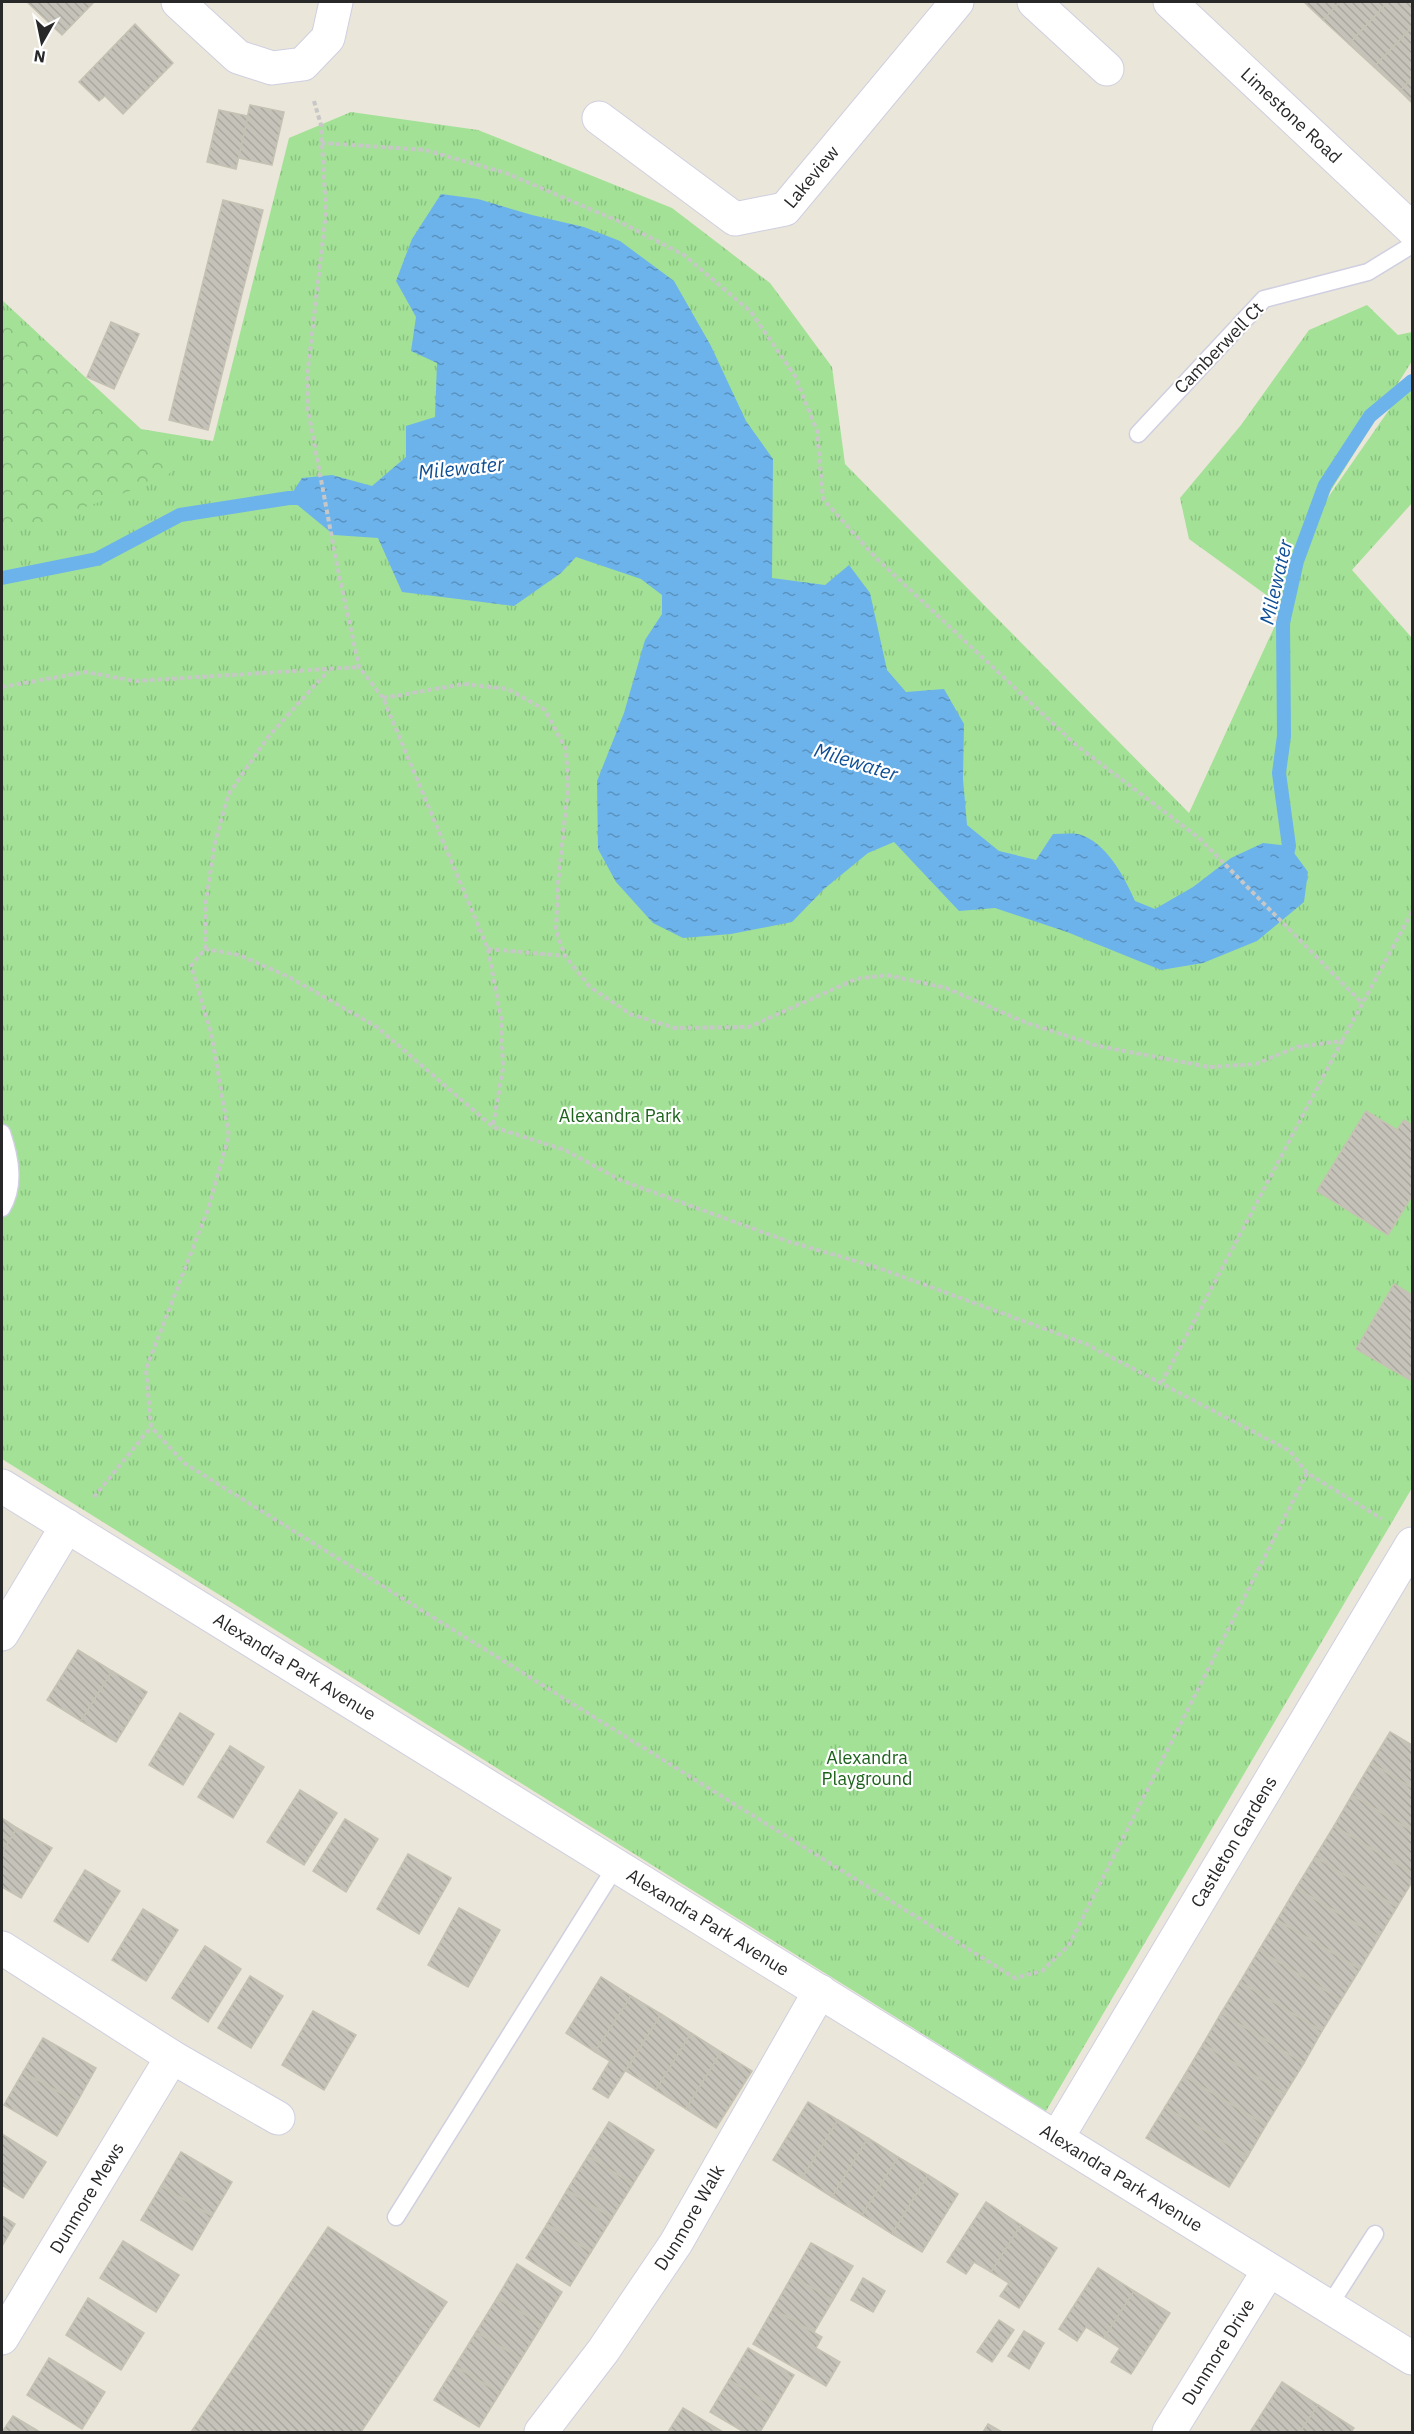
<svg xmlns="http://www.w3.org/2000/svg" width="1414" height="2434" font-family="'IBM Plex Sans',sans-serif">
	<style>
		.grass { fill: url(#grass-tufts) }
		.forest { fill: url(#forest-crowns) }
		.water { fill: url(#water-ripples) }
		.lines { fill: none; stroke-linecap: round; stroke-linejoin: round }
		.stream { stroke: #6cb3ec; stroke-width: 14 }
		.building { fill: url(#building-back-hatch); stroke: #c5c2b3; stroke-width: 1.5 }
		.service-casing { stroke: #cfcfe1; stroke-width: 19 }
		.minor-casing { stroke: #cfcfe1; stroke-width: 35 }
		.tertiary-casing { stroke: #cfcfe1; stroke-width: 35 }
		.secondary-casing { stroke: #cfcfe1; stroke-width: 35 }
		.path { stroke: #c7c7c7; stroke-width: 4; stroke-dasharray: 4.5 3; stroke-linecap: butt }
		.service { stroke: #fff; stroke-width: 16 }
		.minor { stroke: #fff; stroke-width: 33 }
		.tertiary { stroke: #fff; stroke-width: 33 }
		.secondary { stroke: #fff; stroke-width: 33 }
		.labels { text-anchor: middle; stroke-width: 4.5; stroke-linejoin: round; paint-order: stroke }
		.street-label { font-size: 18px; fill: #282828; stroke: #fff }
		.park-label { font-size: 18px; fill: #1c621a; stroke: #fff }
		.water-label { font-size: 20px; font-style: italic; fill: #0f4f95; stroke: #fff }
	</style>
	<defs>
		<pattern id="grass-tufts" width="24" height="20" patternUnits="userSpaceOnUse" patternTransform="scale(1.5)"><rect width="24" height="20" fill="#a2e196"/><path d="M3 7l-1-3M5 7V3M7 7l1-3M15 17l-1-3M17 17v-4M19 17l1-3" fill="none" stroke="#8cc181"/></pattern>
		<pattern id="forest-crowns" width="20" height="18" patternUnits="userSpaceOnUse" patternTransform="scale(1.5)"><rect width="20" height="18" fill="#a2e196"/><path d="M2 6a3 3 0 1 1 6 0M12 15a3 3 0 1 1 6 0" fill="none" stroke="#8cc181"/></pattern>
		<pattern id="water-ripples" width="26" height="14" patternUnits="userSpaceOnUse" patternTransform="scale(1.5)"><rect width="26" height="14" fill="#6cb3ec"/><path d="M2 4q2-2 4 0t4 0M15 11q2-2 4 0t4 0" fill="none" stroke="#5992bf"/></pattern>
		<pattern id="building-back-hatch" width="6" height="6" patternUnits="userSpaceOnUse" patternTransform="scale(1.5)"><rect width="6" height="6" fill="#c5c2b9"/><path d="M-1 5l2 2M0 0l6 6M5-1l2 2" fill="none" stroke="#a9a79f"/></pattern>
	</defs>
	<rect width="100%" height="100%" fill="#eae6d9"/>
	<path class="grass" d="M 351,112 L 478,130 L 672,208 L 770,283 L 832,367 L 845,464 L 1189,813 L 1278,619 L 1265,594 L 1189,539 L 1180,498 L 1241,425 L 1309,330 L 1367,305 L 1398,335 L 1412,332 L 1412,361 L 1315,516 L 1412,377 L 1412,503 L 1352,570 L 1412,638 L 1412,1488 L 1046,2111 L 2,1459 L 2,300 L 141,429 L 213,441 L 289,138 Z"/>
	<path class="forest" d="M 2,313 L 173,470 L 163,479 L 2,537 Z"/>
	<path class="water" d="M 441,194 L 478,199 L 532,215 L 584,227 L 620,241 L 674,281 L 711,346 L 746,421 L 773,459 L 772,578 L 825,585 L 849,565 L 870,593 L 887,670 L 906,692 L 944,689 L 964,724 L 963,779 L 967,825 L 999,851 L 1036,860 L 1053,834 C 1061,834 1070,833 1078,834 C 1106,841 1125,878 1135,901 L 1155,909 L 1193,887 L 1231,858 L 1263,843 L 1289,846 L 1308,872 L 1304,902 L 1257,941 L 1203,963 L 1161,970 L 1067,932 L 995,908 L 959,911 L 894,842 L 868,853 L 824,889 L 792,922 L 731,934 L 683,938 L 653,923 L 616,882 L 598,849 L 597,781 L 624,713 L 645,640 L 662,614 L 662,595 L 641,579 L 576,557 L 561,573 L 514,606 L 402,592 L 378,538 L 334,535 L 289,498 L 302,478 L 332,475 L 372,486 L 406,457 L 406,426 L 435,417 L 437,363 L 411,351 L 416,317 L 396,281 L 412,239 Z"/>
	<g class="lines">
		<g class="stream">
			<path d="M 2,578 L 97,559 L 180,515 L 289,498 L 308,498"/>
			<path d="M 1285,862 L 1289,846 L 1279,773 L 1284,736 L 1283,623 L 1297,561 L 1325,485 L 1370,416 L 1412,381"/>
		</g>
	</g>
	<g class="building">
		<path d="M 27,2 L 94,2 L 62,35 Z"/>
		<path d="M 1304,2 L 1340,2 L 1323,20 Z"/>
		<path d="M 1340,2 L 1388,2 L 1349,44 L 1323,20 Z"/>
		<path d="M 1388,2 L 1412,2 L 1412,27 L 1374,67 L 1349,44 Z"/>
		<path d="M 135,24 L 173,63 L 123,114 L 105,96 L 99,101 L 79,82 Z"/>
		<path d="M 1412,27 L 1412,78 L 1400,91 L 1374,67 Z"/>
		<path d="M 1412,78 L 1412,103 L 1400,91 Z"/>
		<path d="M 250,105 L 284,112 L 272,165 L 238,158 Z"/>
		<path d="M 219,110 L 248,116 L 236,169 L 207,162 Z"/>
		<path d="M 223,200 L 263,210 L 208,430 L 169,420 Z"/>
		<path d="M 111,322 L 139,334 L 114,389 L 87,377 Z"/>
		<path d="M 1366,1111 L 1397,1130 L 1404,1120 L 1412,1125 L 1412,1196 L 1388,1235 L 1317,1191 Z"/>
		<path d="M 1394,1284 L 1412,1295 L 1412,1376 L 1410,1380 L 1356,1349 Z"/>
		<path d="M 78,1650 L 112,1671 L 81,1721 L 47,1700 Z"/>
		<path d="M 112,1671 L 147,1692 L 116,1742 L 81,1721 Z"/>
		<path d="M 180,1713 L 214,1734 L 183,1785 L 149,1765 Z"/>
		<path d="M 1390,1732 L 1412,1745 L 1412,1788 L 1371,1763 Z"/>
		<path d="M 230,1746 L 264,1767 L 233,1818 L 198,1797 Z"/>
		<path d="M 1371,1763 L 1412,1788 L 1412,1831 L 1352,1795 Z"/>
		<path d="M 300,1790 L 337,1813 L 304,1865 L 267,1842 Z"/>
		<path d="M 1352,1795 L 1412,1831 L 1412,1873 L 1334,1826 Z"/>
		<path d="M 2,1818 L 17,1828 L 2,1853 Z"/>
		<path d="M 345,1819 L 378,1839 L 346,1892 L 313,1871 Z"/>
		<path d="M 1334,1826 L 1412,1873 L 1412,1882 L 1397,1907 L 1315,1857 Z"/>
		<path d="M 17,1828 L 52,1848 L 21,1898 L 2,1887 L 2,1853 Z"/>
		<path d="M 408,1854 L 451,1878 L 419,1934 L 377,1909 Z"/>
		<path d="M 1315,1857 L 1397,1907 L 1379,1937 L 1296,1888 Z"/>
		<path d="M 85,1870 L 120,1891 L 88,1942 L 54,1921 Z"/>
		<path d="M 1296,1888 L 1379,1937 L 1360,1969 L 1277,1920 Z"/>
		<path d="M 459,1908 L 500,1930 L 468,1987 L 428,1965 Z"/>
		<path d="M 143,1909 L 178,1930 L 146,1981 L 112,1960 Z"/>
		<path d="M 1277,1920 L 1360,1969 L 1341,2000 L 1259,1950 Z"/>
		<path d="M 205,1946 L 241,1969 L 208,2022 L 172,1998 Z"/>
		<path d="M 1259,1950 L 1341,2000 L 1322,2031 L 1240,1982 Z"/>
		<path d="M 250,1976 L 283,1996 L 251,2048 L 218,2028 Z"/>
		<path d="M 601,1977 L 631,1996 L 595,2052 L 566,2033 Z"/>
		<path d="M 1240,1982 L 1322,2031 L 1304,2063 L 1221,2013 Z"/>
		<path d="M 631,1996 L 661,2014 L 608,2098 L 593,2089 L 610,2061 L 595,2052 Z"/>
		<path d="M 313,2011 L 356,2035 L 324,2090 L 282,2065 Z"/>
		<path d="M 1221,2013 L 1304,2063 L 1285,2094 L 1203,2044 Z"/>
		<path d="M 661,2014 L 691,2033 L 656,2090 L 626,2071 Z"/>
		<path d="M 691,2033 L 721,2052 L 686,2109 L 656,2090 Z"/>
		<path d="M 43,2038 L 96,2068 L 77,2102 L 23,2072 Z"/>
		<path d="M 1203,2044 L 1285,2094 L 1266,2125 L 1184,2076 Z"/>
		<path d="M 721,2052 L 752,2071 L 716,2128 L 686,2109 Z"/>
		<path d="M 23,2072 L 77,2102 L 57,2136 L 4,2105 Z"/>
		<path d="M 1184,2076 L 1266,2125 L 1248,2156 L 1165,2107 Z"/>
		<path d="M 808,2102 L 838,2120 L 802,2178 L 773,2160 Z"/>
		<path d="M 1165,2107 L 1248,2156 L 1229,2187 L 1146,2138 Z"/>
		<path d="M 838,2120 L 868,2138 L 832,2197 L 802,2178 Z"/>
		<path d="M 609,2122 L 654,2150 L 633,2184 L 588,2156 Z"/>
		<path d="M 2,2134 L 46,2162 L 23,2198 L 2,2185 Z"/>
		<path d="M 868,2138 L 898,2157 L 862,2215 L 832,2197 Z"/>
		<path d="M 181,2152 L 232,2182 L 212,2216 L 161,2186 Z"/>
		<path d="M 588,2156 L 633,2184 L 612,2218 L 567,2190 Z"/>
		<path d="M 898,2157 L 928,2175 L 892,2234 L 862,2215 Z"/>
		<path d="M 928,2175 L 958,2194 L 922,2252 L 892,2234 Z"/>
		<path d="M 161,2186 L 212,2216 L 192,2250 L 141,2220 Z"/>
		<path d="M 567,2190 L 612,2218 L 591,2252 L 547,2224 Z"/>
		<path d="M 986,2202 L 1021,2225 L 991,2272 L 974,2262 L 966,2274 L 947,2262 Z"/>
		<path d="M 2,2216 L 15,2224 L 2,2246 Z"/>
		<path d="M 547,2224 L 591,2252 L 570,2286 L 526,2258 Z"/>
		<path d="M 1021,2225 L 1057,2248 L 1019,2308 L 1000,2296 L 1009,2283 L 991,2272 Z"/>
		<path d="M 328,2227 L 447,2302 L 361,2432 L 191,2432 Z"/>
		<path d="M 123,2241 L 179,2275 L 156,2312 L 100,2278 Z"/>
		<path d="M 811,2243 L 853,2266 L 833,2300 L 792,2276 Z"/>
		<path d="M 517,2264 L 562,2292 L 542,2325 L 497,2298 Z"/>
		<path d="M 1098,2268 L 1134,2291 L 1104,2338 L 1086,2327 L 1077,2341 L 1059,2329 Z"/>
		<path d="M 792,2276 L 833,2300 L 814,2332 L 773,2309 Z"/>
		<path d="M 863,2278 L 885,2291 L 873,2312 L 851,2300 Z"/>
		<path d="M 1134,2291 L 1170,2313 L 1131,2374 L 1111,2362 L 1120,2348 L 1104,2338 Z"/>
		<path d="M 88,2298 L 144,2333 L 121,2370 L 66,2335 Z"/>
		<path d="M 497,2298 L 542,2325 L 521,2359 L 476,2332 Z"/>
		<path d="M 773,2309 L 822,2337 L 816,2348 L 840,2362 L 826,2386 L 753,2344 Z"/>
		<path d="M 999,2320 L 1014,2330 L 992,2362 L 977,2352 Z"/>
		<path d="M 1024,2331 L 1044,2343 L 1029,2369 L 1008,2356 Z"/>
		<path d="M 476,2332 L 521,2359 L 500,2393 L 455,2366 Z"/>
		<path d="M 748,2348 L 794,2375 L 775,2407 L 729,2380 Z"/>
		<path d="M 49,2358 L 105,2392 L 82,2429 L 27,2395 Z"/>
		<path d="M 455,2366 L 500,2393 L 479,2427 L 434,2400 Z"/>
		<path d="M 729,2380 L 775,2407 L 760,2432 L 744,2432 L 710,2412 Z"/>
		<path d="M 1282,2382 L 1318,2405 L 1300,2432 L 1250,2432 Z"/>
		<path d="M 1318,2405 L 1354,2428 L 1351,2432 L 1300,2432 Z"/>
		<path d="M 683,2408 L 723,2432 L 668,2432 Z"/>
		<path d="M 13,2416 L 40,2432 L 2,2432 Z"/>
		<path d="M 988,2424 L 1002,2432 L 983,2432 Z"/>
	</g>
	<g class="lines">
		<defs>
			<g id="service">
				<path d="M 1138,434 L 1264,299 L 1368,272 L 1412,245"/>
				<path d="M 2,1133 C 10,1157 16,1185 2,1208"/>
				<path d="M 396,2217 L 616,1866"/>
				<path d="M 1329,2306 L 1375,2234"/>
			</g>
			<g id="minor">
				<path d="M 178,2 L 238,57 L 272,68 L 303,64 L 328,38 L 336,2"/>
				<path d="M 1034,2 L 1107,69"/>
				<path id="s1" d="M 599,118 L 735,219 L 785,209 L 957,2"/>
				<path d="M 2,1634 L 67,1526"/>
				<path d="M 2,1948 L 172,2057 L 2,2338"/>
				<path d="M 172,2057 L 278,2118"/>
				<path id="s2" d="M 1057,2138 L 1412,1544"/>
				<path id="s3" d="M 541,2432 L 603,2351 L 676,2243 L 820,1991"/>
				<path id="s4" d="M 1169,2432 L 1269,2270"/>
			</g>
			<g id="tertiary">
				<path id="s5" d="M 2,1486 L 1412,2358"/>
			</g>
			<g id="secondary">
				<path id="s6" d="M 1170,2 L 1412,229"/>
			</g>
		</defs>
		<use href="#service" class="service-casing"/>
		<use href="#minor" class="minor-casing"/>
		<use href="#tertiary" class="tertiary-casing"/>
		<use href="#secondary" class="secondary-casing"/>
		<g class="path">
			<path d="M 314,101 L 321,125 L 326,212 L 308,369 L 308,410 L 337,565 L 359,667 L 383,698 L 488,949 L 501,1018 L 503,1068 L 493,1126"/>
			<path d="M 321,143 L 425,150 L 506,173 L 618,221 L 684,255 L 751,312 L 795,376 L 817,431 L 823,499 L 875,557 L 1076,745 L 1199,838 L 1362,1003"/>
			<path d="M 2,687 L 86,672 L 135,681 L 359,667"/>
			<path d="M 383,698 L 464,684 L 508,689 L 545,710 L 566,749 L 568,788 L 558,884 L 556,930 L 565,956"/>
			<path d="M 205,949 L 206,901 L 215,842 L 228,795 L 268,737 L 328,671"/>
			<path d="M 488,949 L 565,956 L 590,987 L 630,1014 L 675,1028 L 749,1027 L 856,979 L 887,975 L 946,988 L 1027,1023 L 1098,1046 L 1209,1067 L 1256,1064 L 1297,1047 L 1342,1041 L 1161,1384"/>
			<path d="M 1342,1041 L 1412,912"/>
			<path d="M 1307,1473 L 1069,1945 L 1042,1971 L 1015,1978 L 184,1463 L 151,1427 L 146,1369 L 208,1209 L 229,1136 L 211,1032 L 191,966 L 205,949 L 239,955 L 289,977 L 377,1027 L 493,1127 L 565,1150 L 620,1180 L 787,1241 L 876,1267 L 1086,1344 L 1290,1451 L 1307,1473 L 1382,1519"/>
			<path d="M 94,1497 L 151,1427"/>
		</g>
		<use href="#service" class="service"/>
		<use href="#minor" class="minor"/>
		<use href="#tertiary" class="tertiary"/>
		<use href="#secondary" class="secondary"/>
	</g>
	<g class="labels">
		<g class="street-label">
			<text dy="6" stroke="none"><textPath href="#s6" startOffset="166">Limestone Road</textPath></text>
			<text dy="6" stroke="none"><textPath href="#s1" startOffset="262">Lakeview</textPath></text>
			<text transform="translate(1219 348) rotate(-46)" y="6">Camberwell Ct</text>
			<text dy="6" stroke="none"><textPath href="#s5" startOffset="344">Alexandra Park Avenue</textPath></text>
			<text dy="6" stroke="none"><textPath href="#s2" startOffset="345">Castleton Gardens</textPath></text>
			<text dy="6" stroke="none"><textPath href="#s5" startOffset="830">Alexandra Park Avenue</textPath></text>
			<text dy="6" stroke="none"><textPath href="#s5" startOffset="1316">Alexandra Park Avenue</textPath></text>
			<text transform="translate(87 2198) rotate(-59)" y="6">Dunmore Mews</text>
			<text dy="6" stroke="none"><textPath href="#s3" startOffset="261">Dunmore Walk</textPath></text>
			<text dy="6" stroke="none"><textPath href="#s4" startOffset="94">Dunmore Drive</textPath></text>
		</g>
		<g class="park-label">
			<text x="620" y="1122">Alexandra Park</text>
			<text x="867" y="1764">Alexandra<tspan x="867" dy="21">Playground</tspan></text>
		</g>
		<g class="water-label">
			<text transform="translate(461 468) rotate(-6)" y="7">Milewater</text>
			<text transform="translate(1276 582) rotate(-77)" y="7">Milewater</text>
			<text transform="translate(856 762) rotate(17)" y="7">Milewater</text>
		</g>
	</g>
	<rect width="1414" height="2434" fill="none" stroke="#282828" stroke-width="6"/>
	<g transform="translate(42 42) rotate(189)" stroke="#ffffff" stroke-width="4.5" paint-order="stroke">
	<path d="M0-4.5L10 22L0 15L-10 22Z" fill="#282828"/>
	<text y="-9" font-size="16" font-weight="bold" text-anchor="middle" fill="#282828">N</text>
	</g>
</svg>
